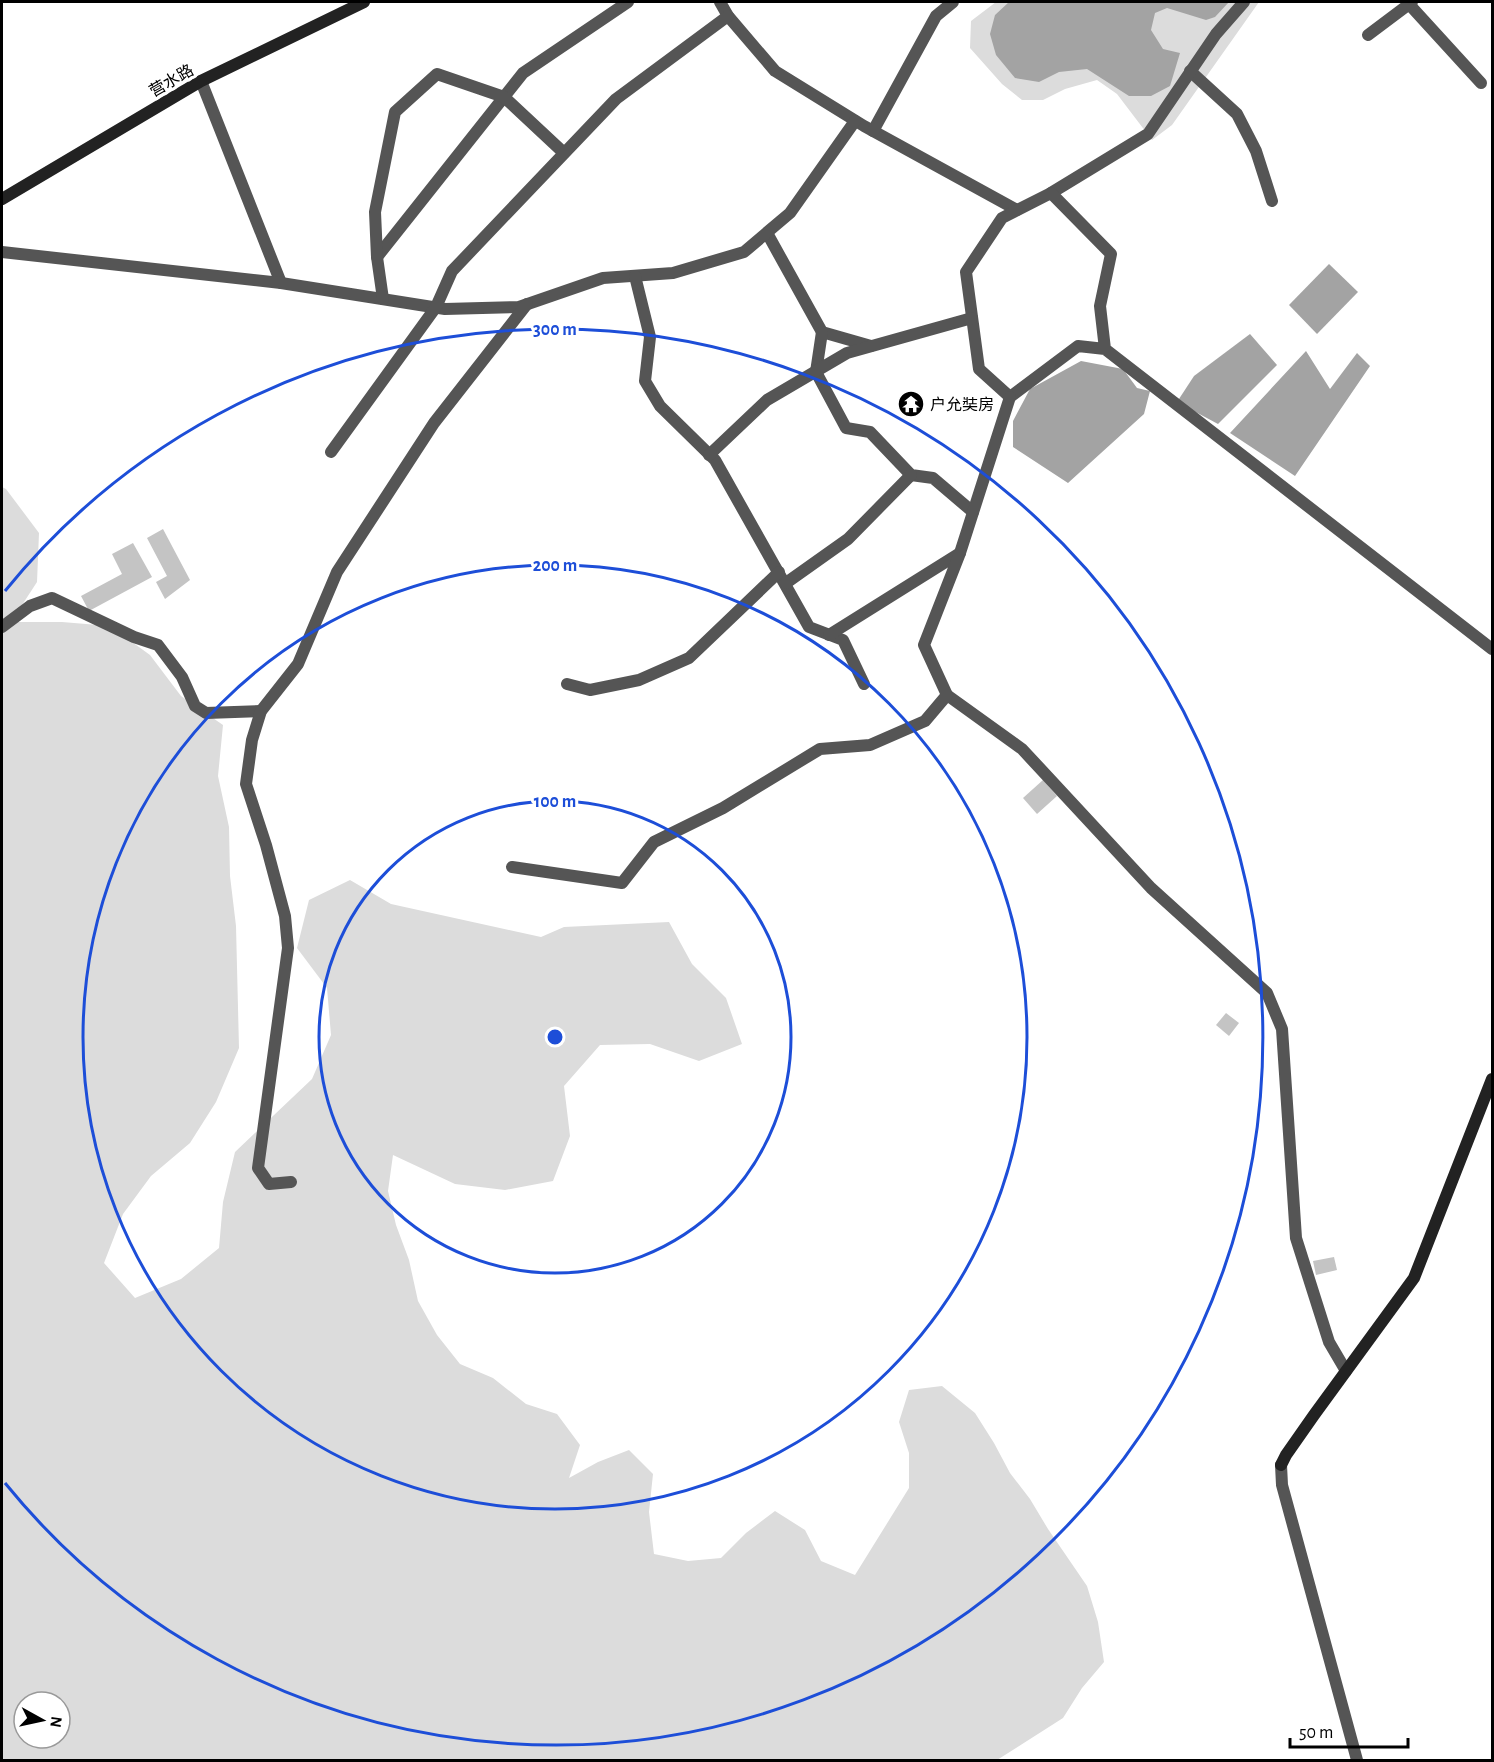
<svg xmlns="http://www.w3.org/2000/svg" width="1494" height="1762" font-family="'Alegreya Sans','Noto Sans SC',sans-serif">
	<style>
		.green { fill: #dcdcdc; fill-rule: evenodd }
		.water { fill: #a3a3a3 }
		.building { fill: #c4c4c4 }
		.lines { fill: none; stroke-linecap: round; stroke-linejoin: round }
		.street { stroke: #555; stroke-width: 12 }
		.secondary { stroke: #222; stroke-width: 12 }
		.ring { fill: none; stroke: #1d4ed8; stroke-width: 3 }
		.labels { text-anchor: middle; stroke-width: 6; stroke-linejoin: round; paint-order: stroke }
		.street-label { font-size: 16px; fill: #000; stroke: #fff }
		.poi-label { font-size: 16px; fill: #000; stroke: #fff; text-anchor: start }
		.centre { fill: #1d4ed8; stroke: #fff; stroke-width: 3 }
		.ring-label { font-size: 18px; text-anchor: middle; font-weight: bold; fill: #1d4ed8; stroke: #fff; stroke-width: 6; stroke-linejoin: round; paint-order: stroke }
	</style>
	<rect width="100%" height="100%" fill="#fff"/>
	<g class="green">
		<path d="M 996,2 L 1259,2 L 1172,125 L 1152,140 L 1117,94 L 1097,80 L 1065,89 L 1043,100 L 1022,100 L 1002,84 L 970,48 L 971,21 Z"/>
		<path d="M 2,487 L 6,489 L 39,533 L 37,582 L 11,622 L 62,622 L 110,626 L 150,655 L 181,696 L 223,725 L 218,776 L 229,827 L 230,876 L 236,926 L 239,1048 L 216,1102 L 190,1143 L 151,1176 L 123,1214 L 104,1263 L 135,1298 L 181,1279 L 219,1248 L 223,1202 L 235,1152 L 312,1079 L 331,1035 L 327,988 L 297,948 L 309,900 L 350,880 L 391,904 L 541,937 L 564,927 L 669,922 L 692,964 L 726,998 L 742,1044 L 699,1061 L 650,1044 L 600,1045 L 564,1086 L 570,1136 L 553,1181 L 505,1190 L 455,1184 L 393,1155 L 388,1191 L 396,1225 L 409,1260 L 418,1301 L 437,1335 L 460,1364 L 493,1378 L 526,1404 L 557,1414 L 580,1445 L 569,1478 L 598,1462 L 629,1450 L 653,1474 L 649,1512 L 654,1554 L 688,1561 L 721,1558 L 746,1533 L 775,1511 L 805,1530 L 821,1561 L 855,1575 L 909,1488 L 909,1453 L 899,1422 L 909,1390 L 942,1386 L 975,1413 L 994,1443 L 1010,1473 L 1030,1499 L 1048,1529 L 1087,1586 L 1098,1622 L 1104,1662 L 1082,1688 L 1063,1718 L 997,1760 L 2,1760 ZM 24,1702 L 60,1702 L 60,1738 L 24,1738 Z"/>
	</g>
	<g class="water">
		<path d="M 1009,2 L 1229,2 L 1215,17 L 1206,20 L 1167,8 L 1155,13 L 1151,30 L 1163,49 L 1180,53 L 1170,86 L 1151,96 L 1129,96 L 1087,69 L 1059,72 L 1039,82 L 1015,78 L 996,55 L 990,34 L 995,15 Z"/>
		<path d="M 1329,264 L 1358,292 L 1317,334 L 1289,305 Z"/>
		<path d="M 1250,334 L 1277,365 L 1218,424 L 1177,402 L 1194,376 Z"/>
		<path d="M 1306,351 L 1330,389 L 1357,353 L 1370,366 L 1295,476 L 1230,433 Z"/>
		<path d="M 1081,361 L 1123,369 L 1137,388 L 1150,391 L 1144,414 L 1068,483 L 1013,447 L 1013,421 L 1030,389 Z"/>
	</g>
	<g class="building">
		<path d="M 163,529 L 190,580 L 165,599 L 156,582 L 167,576 L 147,538 Z"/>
		<path d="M 133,543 L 152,577 L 89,611 L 81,596 L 122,574 L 112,554 Z"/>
		<path d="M 1043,780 L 1057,796 L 1037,814 L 1023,798 Z"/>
		<path d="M 1226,1013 L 1239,1023 L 1229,1036 L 1216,1025 Z"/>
		<path d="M 1334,1257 L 1337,1270 L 1316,1275 L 1313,1261 Z"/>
	</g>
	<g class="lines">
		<g class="street">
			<path d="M 720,2 L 728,16 L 775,71 L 864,126 L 1017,210"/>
			<path d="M 1407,2 L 1481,83"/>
			<path d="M 1368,35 L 1412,2"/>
			<path d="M 1190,71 L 1237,114 L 1256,151 L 1272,201"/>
			<path d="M 201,81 L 281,283"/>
			<path d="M 873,131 L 936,16 L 953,2"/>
			<path d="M 1051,193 L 1148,134 L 1216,34 L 1244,2"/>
			<path d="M 767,233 L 822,332 L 871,346"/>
			<path d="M 2,252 L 281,283 L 445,309 L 519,307 L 603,278 L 673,273 L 744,252 L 790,213 L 855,121"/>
			<path d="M 377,257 L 523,73 L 628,2"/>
			<path d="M 635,276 L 650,337 L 645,381 L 660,406 L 715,460 L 809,627 L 843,640 L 864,684"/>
			<path d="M 383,299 L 377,257 L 375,212 L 395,112 L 437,74 L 504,97 L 564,153"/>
			<path d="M 822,332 L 816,372 L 846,428 L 870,432 L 911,475 L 933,478 L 973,512"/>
			<path d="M 1105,349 L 1100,306 L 1111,254 L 1051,193 L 1002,218 L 966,272 L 979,369 L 1010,397 L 1078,346 L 1105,349 L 1492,649"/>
			<path d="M 331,452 L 436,307 L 452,271 L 616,99 L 728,16"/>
			<path d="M 709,455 L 767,400 L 847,353 L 972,318"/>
			<path d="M 786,583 L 848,539 L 911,475"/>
			<path d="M 2,627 L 30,606 L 52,598 L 134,637 L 158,645 L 182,677 L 195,706 L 206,713 L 261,711"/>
			<path d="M 829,635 L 960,553"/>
			<path d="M 567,684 L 590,690 L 639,680 L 689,658 L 779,572"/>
			<path d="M 947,695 L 1022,749 L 1151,888 L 1267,993 L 1282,1029 L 1296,1238 L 1329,1342 L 1346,1371"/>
			<path d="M 512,867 L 622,883 L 654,842 L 723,808 L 820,749 L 870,745 L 925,721 L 947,695 L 924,645 L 960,553 L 1010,397"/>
			<path d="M 291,1182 L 269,1184 L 258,1168 L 288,948 L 285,916 L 266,845 L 246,784 L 252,740 L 261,711 L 298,664 L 337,572 L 434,423 L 527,304"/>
			<path d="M 1281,1465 L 1282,1485 L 1357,1760"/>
		</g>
		<g class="secondary">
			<path d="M 2,199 L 201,81 L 364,2"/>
			<path d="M 1281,1465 L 1286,1455 L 1314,1415 L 1414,1278 L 1492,1079"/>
		</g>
	</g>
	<g class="ring">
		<circle cx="555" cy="1037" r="236"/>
		<circle cx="555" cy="1037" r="472"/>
		<path d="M5 591A708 708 0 1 1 5 1483"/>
	</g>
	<defs>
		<symbol id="temple-disc" viewBox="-11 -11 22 22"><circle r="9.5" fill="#000" stroke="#fff"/><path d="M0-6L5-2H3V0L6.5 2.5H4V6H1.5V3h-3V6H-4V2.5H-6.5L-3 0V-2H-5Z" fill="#fff"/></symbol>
	</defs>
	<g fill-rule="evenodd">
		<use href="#temple-disc" x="896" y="389" width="30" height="30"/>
	</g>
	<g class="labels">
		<g class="street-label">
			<text transform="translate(171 80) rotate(-30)" y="6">营水路</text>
		</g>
		<g class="poi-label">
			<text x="930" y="410">户允奘房</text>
		</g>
	</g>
	<circle cx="555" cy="1037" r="9" class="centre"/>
	<g class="ring-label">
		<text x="555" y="335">300 m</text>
		<text x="555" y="571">200 m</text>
		<text x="555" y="807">100 m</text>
	</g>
	<rect width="1494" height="1762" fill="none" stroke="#000000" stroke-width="6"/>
	<g transform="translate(42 1720) rotate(98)"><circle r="28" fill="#ffffff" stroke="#999999" stroke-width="1.5"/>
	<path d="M0-4.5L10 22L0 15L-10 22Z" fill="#000000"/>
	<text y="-9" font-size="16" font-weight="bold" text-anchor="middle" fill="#000000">N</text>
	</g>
	<path d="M1290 1738v9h118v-9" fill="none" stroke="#000000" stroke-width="3"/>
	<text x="1299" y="1738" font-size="18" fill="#000000" stroke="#ffffff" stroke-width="4.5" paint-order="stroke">50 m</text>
</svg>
